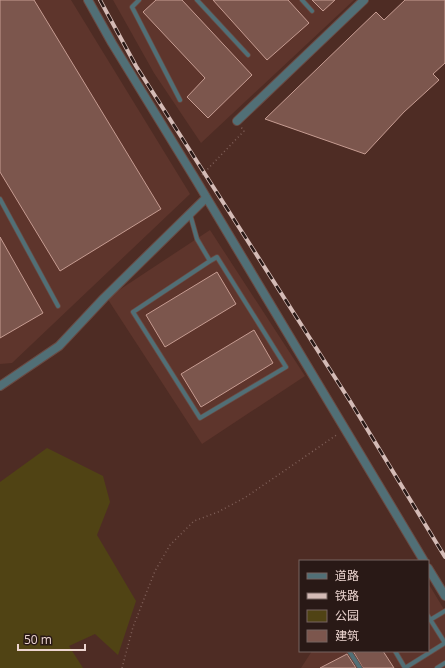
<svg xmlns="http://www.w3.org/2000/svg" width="445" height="668" font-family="'Open Sans','Noto Sans SC',sans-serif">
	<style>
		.built { fill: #5e352c }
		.green { fill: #504314 }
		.building { fill: #7c564d; stroke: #c69c92 }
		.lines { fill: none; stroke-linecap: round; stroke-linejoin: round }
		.service-casing { stroke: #6a4a43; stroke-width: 5.5 }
		.minor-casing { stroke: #6a4a43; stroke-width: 10 }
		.path { stroke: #80615a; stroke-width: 1.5; stroke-dasharray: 1 3; stroke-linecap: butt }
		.service { stroke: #516f76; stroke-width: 4 }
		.minor { stroke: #516f76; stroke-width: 8 }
		.rail-casing { stroke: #d4bbb6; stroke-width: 4 }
		.rail { stroke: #291916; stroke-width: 2.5; stroke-dasharray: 8; stroke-linecap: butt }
	</style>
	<rect width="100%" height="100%" fill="#4e2c24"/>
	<g class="built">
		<path d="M 0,0 L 71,0 L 190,194 L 12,363 L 0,364 Z"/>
		<path d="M 113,0 L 354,0 L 201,143 L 154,73 Z"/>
		<path d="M 210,230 L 305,376 L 202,444 L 107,298 Z"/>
		<path d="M 428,583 L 445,611 L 445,668 L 301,668 L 312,651 L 428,651 Z"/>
	</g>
	<path class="green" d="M 47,448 L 103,476 L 110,502 L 97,535 L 136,601 L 118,655 L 95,634 L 69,646 L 83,668 L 0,668 L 0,482 Z"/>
	<g class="building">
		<path d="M 0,0 L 34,0 L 161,209 L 60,271 L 0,172 Z"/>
		<path d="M 156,0 L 182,0 L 252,75 L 208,118 L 187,97 L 205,78 L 143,12 Z"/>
		<path d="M 213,0 L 288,0 L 309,23 L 267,60 Z"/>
		<path d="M 312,0 L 335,0 L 323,11 Z"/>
		<path d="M 405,0 L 445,0 L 445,63 L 433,74 L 439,80 L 404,112 L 365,154 L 265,119 L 376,12 L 384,20 Z"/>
		<path d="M 0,237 L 43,313 L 0,338 Z"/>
		<path d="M 217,272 L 236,304 L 165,347 L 146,315 Z"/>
		<path d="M 254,330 L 273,363 L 201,407 L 181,374 Z"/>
		<path d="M 353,651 L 383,651 L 394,668 L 363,668 Z"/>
		<path d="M 347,654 L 356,668 L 320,668 Z"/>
	</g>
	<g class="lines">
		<defs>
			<g id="service">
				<path d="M 139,0 L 132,7 L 180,100"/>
				<path d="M 197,0 L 248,55"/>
				<path d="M 302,0 L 312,11"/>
				<path d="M 0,199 L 58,306"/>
				<path d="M 190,214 L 197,239 L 210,261 L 133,312 L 200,418 L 286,367 L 217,257 L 210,261"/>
				<path d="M 428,616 L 445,643"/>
				<path d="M 430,620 L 445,611"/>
				<path d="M 349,651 L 360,668"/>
				<path d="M 395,651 L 405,668 L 445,643"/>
				<path d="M 437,668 L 445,663"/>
			</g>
			<g id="minor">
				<path d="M 88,0 L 112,43 L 196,180 L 424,561"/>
				<path d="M 237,121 L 364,0"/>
				<path d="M 0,386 L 59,346 L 104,298 L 206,198"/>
				<path d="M 428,568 L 445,596"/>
			</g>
		</defs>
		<use href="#service" class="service-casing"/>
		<use href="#minor" class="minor-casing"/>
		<g class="path">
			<path d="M 202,175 L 244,131 L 241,127"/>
			<path d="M 122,668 L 133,627 L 155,571 L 170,545 L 194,521 L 218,512 L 246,497 L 338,434"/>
		</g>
		<use href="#service" class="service"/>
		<use href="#minor" class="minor"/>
		<defs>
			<path id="rail" d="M 100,0 L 136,66 L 350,401 L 445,557"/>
		</defs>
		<use href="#rail" class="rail-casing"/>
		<use href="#rail" class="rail"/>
	</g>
	<rect x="299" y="560" width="130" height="92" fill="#291916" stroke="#776460"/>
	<rect x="307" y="573" width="20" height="6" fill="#516f76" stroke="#776460"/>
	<text x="335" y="580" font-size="12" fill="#ecd5d0">道路</text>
	<rect x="307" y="593" width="20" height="6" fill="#d4bbb6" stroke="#776460"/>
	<text x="335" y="600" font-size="12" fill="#ecd5d0">铁路</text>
	<rect x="307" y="610" width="20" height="12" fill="#504314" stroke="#776460"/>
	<text x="335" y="620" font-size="12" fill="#ecd5d0">公园</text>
	<rect x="307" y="630" width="20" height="12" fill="#7c564d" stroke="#776460"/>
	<text x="335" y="640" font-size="12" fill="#ecd5d0">建筑</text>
	<path d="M18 644v6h67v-6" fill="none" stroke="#ecd5d0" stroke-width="2"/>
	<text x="24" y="644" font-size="12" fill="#ecd5d0" stroke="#291916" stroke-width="3" paint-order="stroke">50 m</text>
</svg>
